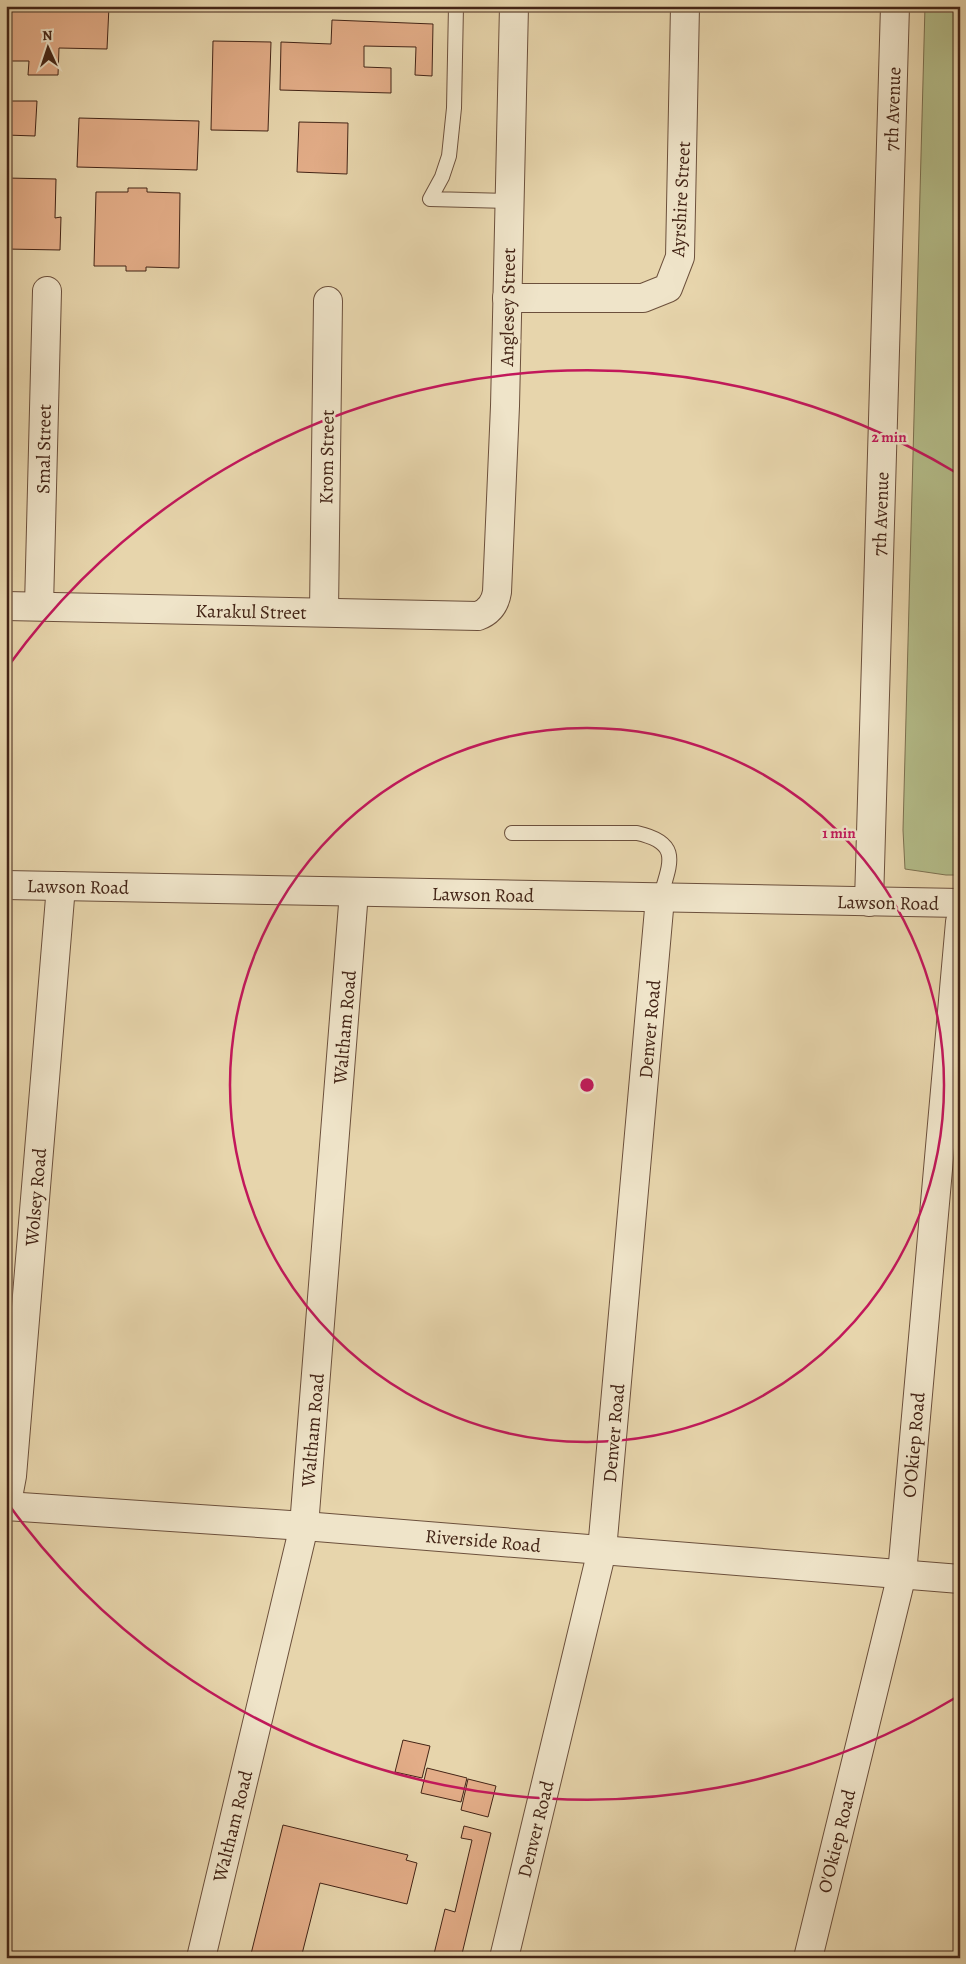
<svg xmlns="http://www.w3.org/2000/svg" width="966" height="1964" font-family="Alegreya,serif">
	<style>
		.green { fill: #b4bd8a; stroke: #7c7050 }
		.building { fill: #e3ad88; stroke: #432416 }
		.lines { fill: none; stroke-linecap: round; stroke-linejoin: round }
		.service-casing { stroke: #6c503c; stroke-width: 16 }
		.minor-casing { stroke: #6c503c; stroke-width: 30 }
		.service { stroke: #efe4c9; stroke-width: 14 }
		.minor { stroke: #efe4c9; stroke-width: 28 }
		.ring { fill: none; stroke: #c2185b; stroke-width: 2.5 }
		.labels { text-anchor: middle; stroke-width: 5; stroke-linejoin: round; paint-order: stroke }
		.street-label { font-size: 19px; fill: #432416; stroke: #efe4c9 }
		.centre { fill: #c2185b; stroke: #efe4c9; stroke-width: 2.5 }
		.ring-label { font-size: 15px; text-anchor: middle; font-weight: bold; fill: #c2185b; stroke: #efe4c9; stroke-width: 5; stroke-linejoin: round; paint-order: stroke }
	</style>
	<rect width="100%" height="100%" fill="#e7d5ac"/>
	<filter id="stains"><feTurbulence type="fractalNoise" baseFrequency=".004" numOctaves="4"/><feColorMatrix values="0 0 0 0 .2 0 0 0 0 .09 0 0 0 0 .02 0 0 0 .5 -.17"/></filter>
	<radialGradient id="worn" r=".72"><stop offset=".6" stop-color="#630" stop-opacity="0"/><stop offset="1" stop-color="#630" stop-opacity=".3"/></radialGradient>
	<path class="green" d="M 925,6 L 960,6 L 960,875 L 946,875 L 905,869 L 903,830 Z"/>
	<g class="building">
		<path d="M 6,6 L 109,6 L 107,49 L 59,48 L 58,75 L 28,75 L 29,61 L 10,61 L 10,73 L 6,73 Z"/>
		<path d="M 332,20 L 433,24 L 432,76 L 415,75 L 416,47 L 364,46 L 364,67 L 391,68 L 391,93 L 280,90 L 281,42 L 331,44 Z"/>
		<path d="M 213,41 L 271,42 L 268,131 L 211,130 Z"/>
		<path d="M 6,101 L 37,101 L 35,136 L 6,135 Z"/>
		<path d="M 79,118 L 199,121 L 197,170 L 77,167 Z"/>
		<path d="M 299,122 L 348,123 L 347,174 L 297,172 Z"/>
		<path d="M 6,178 L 56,179 L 55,218 L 61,217 L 60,250 L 6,249 Z"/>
		<path d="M 128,188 L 147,188 L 147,192 L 180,193 L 179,268 L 146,267 L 146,271 L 126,271 L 126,266 L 94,266 L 96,192 L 128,192 Z"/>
		<path d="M 403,1740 L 430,1746 L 422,1778 L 395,1772 Z"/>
		<path d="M 427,1768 L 467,1778 L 461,1802 L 421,1793 Z"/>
		<path d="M 468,1779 L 496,1786 L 488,1817 L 461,1810 Z"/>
		<path d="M 283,1825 L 408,1855 L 406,1860 L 417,1863 L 407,1904 L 320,1883 L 301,1958 L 250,1958 Z"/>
		<path d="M 464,1826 L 491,1833 L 461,1958 L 433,1958 L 445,1909 L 455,1912 L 472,1840 L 461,1838 Z"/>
	</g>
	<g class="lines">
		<defs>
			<g id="service">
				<path d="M 456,6 L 454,108 L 449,156 L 442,177 L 430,199 L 509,201"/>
				<path d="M 512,833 L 637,833 C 682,843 670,863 660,898"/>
			</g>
			<g id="minor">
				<path d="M 507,298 L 643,298 L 668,288 L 680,257 L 685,6"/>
				<path d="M 6,606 L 478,616 C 489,612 495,604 497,592 L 505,406 L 514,6"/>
				<path d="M 39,606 L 47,291"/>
				<path d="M 324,612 L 328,301"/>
				<path d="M 6,885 L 960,903"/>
				<path d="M 869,902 L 895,6"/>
				<path d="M 6,1506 L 304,1526 L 960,1579"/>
				<path d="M 6,1508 L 12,1476 L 61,886"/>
				<path d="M 201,1958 L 304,1526 L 354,892"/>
				<path d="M 504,1958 L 602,1550 L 660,898"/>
				<path d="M 808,1958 L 902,1574 L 960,922"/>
			</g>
		</defs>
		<use href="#service" class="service-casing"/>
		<use href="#minor" class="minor-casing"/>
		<use href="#service" class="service"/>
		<use href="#minor" class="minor"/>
	</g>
	<g class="ring">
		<circle cx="587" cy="1085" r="357"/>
		<path d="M955 1698A715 715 0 0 1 9 1505M9 665A715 715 0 0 1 955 472"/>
	</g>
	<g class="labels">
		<g class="street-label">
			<text transform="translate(892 109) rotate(-88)" y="7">7th Avenue</text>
			<text transform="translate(680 199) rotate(-87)" y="7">Ayrshire Street</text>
			<text transform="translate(507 307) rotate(-89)" y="7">Anglesey Street</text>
			<text transform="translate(43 449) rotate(-89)" y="7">Smal Street</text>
			<text transform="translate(326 457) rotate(-89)" y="7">Krom Street</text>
			<text transform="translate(880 514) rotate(-88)" y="7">7th Avenue</text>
			<text transform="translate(251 611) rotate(1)" y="7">Karakul Street</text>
			<text transform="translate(78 886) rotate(1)" y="7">Lawson Road</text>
			<text transform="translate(483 894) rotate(1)" y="7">Lawson Road</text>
			<text transform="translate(888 902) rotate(1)" y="7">Lawson Road</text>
			<text transform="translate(344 1027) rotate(-85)" y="7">Waltham Road</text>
			<text transform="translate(649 1029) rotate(-85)" y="7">Denver Road</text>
			<text transform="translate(35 1197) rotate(-85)" y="7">Wolsey Road</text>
			<text transform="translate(312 1430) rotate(-85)" y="7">Waltham Road</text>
			<text transform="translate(613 1433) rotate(-85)" y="7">Denver Road</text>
			<text transform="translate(913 1445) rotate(-85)" y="7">O'Okiep Road</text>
			<text transform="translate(483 1540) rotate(5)" y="7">Riverside Road</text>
			<text transform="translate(232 1826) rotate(-76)" y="7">Waltham Road</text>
			<text transform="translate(535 1829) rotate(-76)" y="7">Denver Road</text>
			<text transform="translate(836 1841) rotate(-76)" y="7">O'Okiep Road</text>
		</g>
	</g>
	<circle cx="587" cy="1085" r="8" class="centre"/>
	<g class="ring-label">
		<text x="889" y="442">2 min</text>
		<text x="839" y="838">1 min</text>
	</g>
	<rect width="966" height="1964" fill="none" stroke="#e7d5ac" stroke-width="25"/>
	<rect x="8" y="8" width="951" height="1949" fill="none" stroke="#432416" stroke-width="2.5"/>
	<rect x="12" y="12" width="941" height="1939" fill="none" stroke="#432416"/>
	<g transform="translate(48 48) rotate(357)" stroke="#efe4c9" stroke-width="4" paint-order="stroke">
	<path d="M0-4L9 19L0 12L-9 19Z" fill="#432416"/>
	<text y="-8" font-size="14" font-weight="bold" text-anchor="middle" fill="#432416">N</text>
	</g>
	<rect width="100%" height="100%" filter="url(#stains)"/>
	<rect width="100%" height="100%" fill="url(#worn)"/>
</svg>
